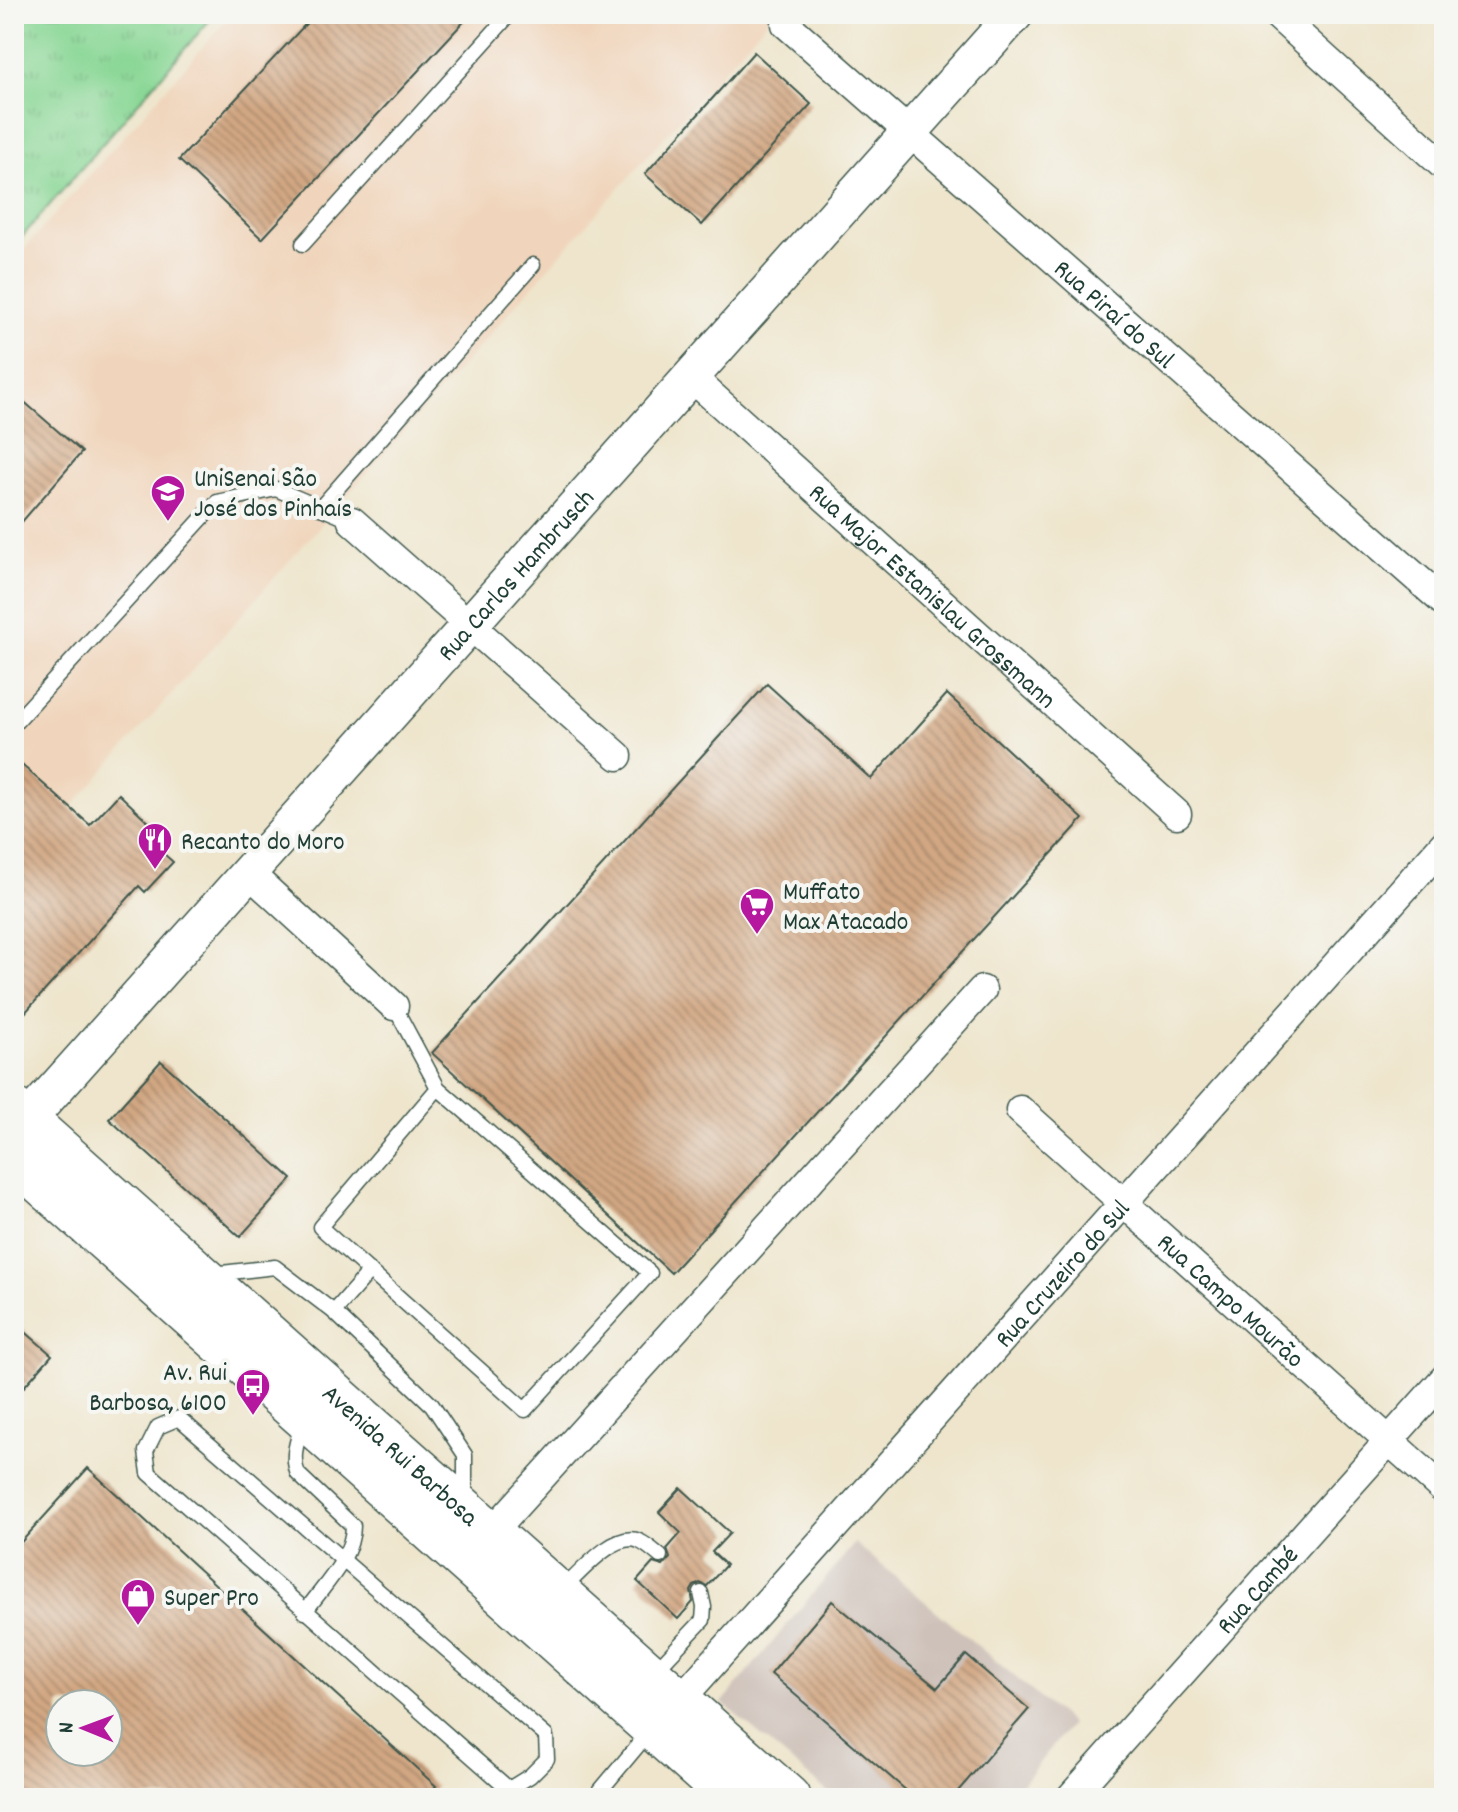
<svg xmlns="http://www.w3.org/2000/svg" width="1458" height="1812" font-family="Dekko,sans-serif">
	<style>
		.built { fill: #f0d5bc }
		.industrial { fill: #cec1b9 }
		.grass { fill: url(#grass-tufts); stroke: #548a64; stroke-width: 2 }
		.building { fill: url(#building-back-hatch); fill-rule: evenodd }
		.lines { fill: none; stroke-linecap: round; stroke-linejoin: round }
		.service-casing { stroke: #3e564b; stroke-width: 17 }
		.minor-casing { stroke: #3e564b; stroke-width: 31 }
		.tertiary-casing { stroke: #3e564b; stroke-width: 39 }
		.primary-casing { stroke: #3e564b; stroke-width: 47 }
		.service { stroke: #fff; stroke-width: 14 }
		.minor { stroke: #fff; stroke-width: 28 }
		.tertiary { stroke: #fff; stroke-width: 36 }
		.primary { stroke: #fff; stroke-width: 44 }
		.labels { text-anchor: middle; stroke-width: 8; stroke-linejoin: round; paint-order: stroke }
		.street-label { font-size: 26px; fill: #1f3d34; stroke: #f6f6f2 }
		.poi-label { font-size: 26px; fill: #1f3d34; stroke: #f6f6f2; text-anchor: start }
	</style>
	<defs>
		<pattern id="grass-tufts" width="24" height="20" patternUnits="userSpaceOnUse" patternTransform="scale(2)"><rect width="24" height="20" fill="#89d795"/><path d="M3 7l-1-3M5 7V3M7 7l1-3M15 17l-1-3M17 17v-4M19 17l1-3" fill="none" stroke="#76b981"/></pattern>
		<pattern id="building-back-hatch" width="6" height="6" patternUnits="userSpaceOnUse" patternTransform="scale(2)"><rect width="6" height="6" fill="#d2a783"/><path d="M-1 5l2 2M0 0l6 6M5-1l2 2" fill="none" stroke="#aa896c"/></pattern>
	</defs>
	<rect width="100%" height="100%" fill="#f6f6f2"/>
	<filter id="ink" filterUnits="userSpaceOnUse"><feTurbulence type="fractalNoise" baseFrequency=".0125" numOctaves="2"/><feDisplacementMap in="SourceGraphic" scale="16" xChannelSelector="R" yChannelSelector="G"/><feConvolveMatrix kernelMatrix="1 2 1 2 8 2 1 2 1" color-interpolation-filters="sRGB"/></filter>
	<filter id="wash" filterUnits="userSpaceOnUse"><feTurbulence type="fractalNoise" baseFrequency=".006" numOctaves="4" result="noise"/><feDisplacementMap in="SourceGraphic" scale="32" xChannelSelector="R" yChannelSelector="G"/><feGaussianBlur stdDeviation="1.8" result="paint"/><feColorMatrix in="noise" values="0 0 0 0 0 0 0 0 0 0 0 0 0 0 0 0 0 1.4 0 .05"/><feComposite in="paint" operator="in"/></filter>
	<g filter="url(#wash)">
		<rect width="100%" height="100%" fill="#eee5cc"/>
		<path class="built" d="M 232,14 L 773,14 L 14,872 L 14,261 Z"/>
		<path class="industrial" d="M 855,1543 L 1071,1724 L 1010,1798 L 835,1798 L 722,1703 Z"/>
		<path class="grass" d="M 14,14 L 215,14 L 14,246 Z"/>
		<g id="blocks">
			<g class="building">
				<path d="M 315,14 L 471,14 L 262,239 L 179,160 Z"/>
				<path d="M 754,52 L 811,104 L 702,225 L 645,174 Z"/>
				<path d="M 14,393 L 82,452 L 14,531 Z"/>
				<path d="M 767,684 L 871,779 L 947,694 L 1083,819 L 671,1273 L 432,1053 Z"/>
				<path d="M 14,758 L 90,825 L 119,794 L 155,828 L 146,838 L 173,862 L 145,892 L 139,886 L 14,1025 Z"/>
				<path d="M 161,1061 L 292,1179 L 240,1237 L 109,1119 Z"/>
				<path d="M 14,1322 L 52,1355 L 14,1398 Z"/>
				<path d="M 88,1468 L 436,1786 L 426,1798 L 14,1798 L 14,1550 ZM 60,1704 L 108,1704 L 108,1752 L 60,1752 Z"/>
				<path d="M 681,1488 L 730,1533 L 712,1552 L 726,1565 L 707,1586 L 700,1583 L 694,1586 L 691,1591 L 693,1602 L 678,1619 L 637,1581 L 653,1563 L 663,1566 L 670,1558 L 667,1549 L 681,1533 L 659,1512 Z"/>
				<path d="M 832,1601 L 937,1688 L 966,1655 L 1029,1709 L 952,1798 L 915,1798 L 771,1674 Z"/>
			</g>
		</g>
	</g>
	<g filter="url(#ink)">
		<use href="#blocks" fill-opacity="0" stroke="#3e564b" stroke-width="2"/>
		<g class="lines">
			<defs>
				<g id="service">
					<path d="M 303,244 L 510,14"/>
					<path d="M 320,508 L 533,265"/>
					<path d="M 14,724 L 217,502 L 276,489 L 352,521"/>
					<path d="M 394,1006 L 438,1088 L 650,1273 L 525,1410 L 320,1227 L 438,1088"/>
					<path d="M 213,1274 L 275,1267 L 334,1312 L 432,1405 L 465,1455 L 465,1499"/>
					<path d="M 334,1312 L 370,1271"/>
					<path d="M 179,1418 L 546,1736 L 547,1759 L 530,1776 L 509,1789 L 149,1473 L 146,1451 L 158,1427 Z"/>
					<path d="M 302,1425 C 297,1442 291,1457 298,1474 L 353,1526 C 353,1558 323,1586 305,1612"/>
					<path d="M 561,1591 C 578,1575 615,1530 639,1541 C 646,1544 654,1551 660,1556"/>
					<path d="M 653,1673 L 703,1620 L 704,1607 L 701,1593"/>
					<path d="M 594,1798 L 650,1731"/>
				</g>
				<g id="minor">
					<path d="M 1276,14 L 1444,166"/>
					<path id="s1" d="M 786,24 L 1444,602"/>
					<path id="s2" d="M 691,377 L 1177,814"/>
					<path d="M 352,521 L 618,756"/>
					<path d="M 249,873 L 394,1006"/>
					<path id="s3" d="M 1020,1110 L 1444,1490"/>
					<path d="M 490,1534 L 982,990"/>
					<path id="s4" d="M 679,1701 L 1444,844"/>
					<path id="s5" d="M 1070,1798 L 1444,1379"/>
				</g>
				<g id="tertiary">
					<path id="s6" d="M 14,1135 L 1015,14"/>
				</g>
				<g id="primary">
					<path id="s7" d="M 14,1110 L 788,1798"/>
					<path d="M 14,1158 L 732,1798"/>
				</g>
			</defs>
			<use href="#service" class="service-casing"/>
			<use href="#minor" class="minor-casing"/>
			<use href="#tertiary" class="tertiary-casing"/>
			<use href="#primary" class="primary-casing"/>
			<use href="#service" class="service"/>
			<use href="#minor" class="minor"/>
			<use href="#tertiary" class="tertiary"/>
			<use href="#primary" class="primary"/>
		</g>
	</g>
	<defs>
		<symbol id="university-pin" viewBox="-11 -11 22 30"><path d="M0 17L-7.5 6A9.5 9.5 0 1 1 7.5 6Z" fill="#b5179e" stroke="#f6f6f2"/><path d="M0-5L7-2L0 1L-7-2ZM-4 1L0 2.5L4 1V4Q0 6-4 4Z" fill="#fff"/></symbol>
		<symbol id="restaurant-pin" viewBox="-11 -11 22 30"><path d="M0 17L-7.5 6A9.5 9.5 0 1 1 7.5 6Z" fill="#b5179e" stroke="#f6f6f2"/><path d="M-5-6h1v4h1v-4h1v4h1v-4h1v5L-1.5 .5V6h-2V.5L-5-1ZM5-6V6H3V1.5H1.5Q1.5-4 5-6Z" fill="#fff"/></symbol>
		<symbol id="supermarket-pin" viewBox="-11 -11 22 30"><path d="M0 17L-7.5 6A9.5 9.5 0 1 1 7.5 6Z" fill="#b5179e" stroke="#f6f6f2"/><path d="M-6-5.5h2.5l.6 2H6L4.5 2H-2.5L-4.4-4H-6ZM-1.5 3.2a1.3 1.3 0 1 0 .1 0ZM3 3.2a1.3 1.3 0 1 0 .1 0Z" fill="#fff"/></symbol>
		<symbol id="bus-pin" viewBox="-11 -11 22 30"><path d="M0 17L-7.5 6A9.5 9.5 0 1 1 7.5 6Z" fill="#b5179e" stroke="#f6f6f2"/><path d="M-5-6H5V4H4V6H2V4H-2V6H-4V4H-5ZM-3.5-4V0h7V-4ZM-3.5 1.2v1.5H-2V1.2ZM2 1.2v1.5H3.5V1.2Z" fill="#fff"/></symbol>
		<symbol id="shop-pin" viewBox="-11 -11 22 30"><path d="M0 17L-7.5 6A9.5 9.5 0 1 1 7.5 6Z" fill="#b5179e" stroke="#f6f6f2"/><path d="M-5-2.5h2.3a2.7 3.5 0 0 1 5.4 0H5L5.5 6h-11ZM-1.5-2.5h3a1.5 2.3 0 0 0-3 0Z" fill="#fff"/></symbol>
	</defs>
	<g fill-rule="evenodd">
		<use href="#university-pin" x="148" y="472" width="40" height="54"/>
		<use href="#restaurant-pin" x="135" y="820" width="40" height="54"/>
		<use href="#supermarket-pin" x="737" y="885" width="40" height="54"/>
		<use href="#bus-pin" x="233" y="1366" width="40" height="54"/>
		<use href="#shop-pin" x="118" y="1576" width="40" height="54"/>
	</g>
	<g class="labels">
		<g class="street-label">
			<text dy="9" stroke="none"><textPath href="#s1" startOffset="438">Rua Piraí do Sul</textPath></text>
			<text dy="9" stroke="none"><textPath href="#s6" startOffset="752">Rua Carlos Hambrusch</textPath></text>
			<text dy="9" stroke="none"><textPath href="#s2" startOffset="326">Rua Major Estanislau Grossmann</textPath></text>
			<text dy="9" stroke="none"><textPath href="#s4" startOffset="574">Rua Cruzeiro do Sul</textPath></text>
			<text dy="9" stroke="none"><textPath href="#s3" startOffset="284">Rua Campo Mourão</textPath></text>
			<text dy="9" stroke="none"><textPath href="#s7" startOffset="518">Avenida Rui Barbosa</textPath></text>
			<text dy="9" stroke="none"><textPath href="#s5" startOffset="280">Rua Cambé</textPath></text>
		</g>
		<g class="poi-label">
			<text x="194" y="486">UniSenai São<tspan x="194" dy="30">José dos Pinhais</tspan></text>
			<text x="181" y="849">Recanto do Moro</text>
			<text x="783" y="899">Muffato<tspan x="783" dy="30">Max Atacado</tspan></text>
			<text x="227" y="1380" text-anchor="end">Av. Rui<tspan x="227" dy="30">Barbosa, 6100</tspan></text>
			<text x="164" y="1605">Super Pro</text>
		</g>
	</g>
	<rect width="1458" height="1812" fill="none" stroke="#f6f6f2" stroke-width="48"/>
	<g transform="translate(84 1728) rotate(271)"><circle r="38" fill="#f6f6f2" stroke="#a0aca6" stroke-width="2"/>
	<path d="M0-6L14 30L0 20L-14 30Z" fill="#b5179e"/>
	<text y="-12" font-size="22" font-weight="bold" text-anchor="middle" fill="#1f3d34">N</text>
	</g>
</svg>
